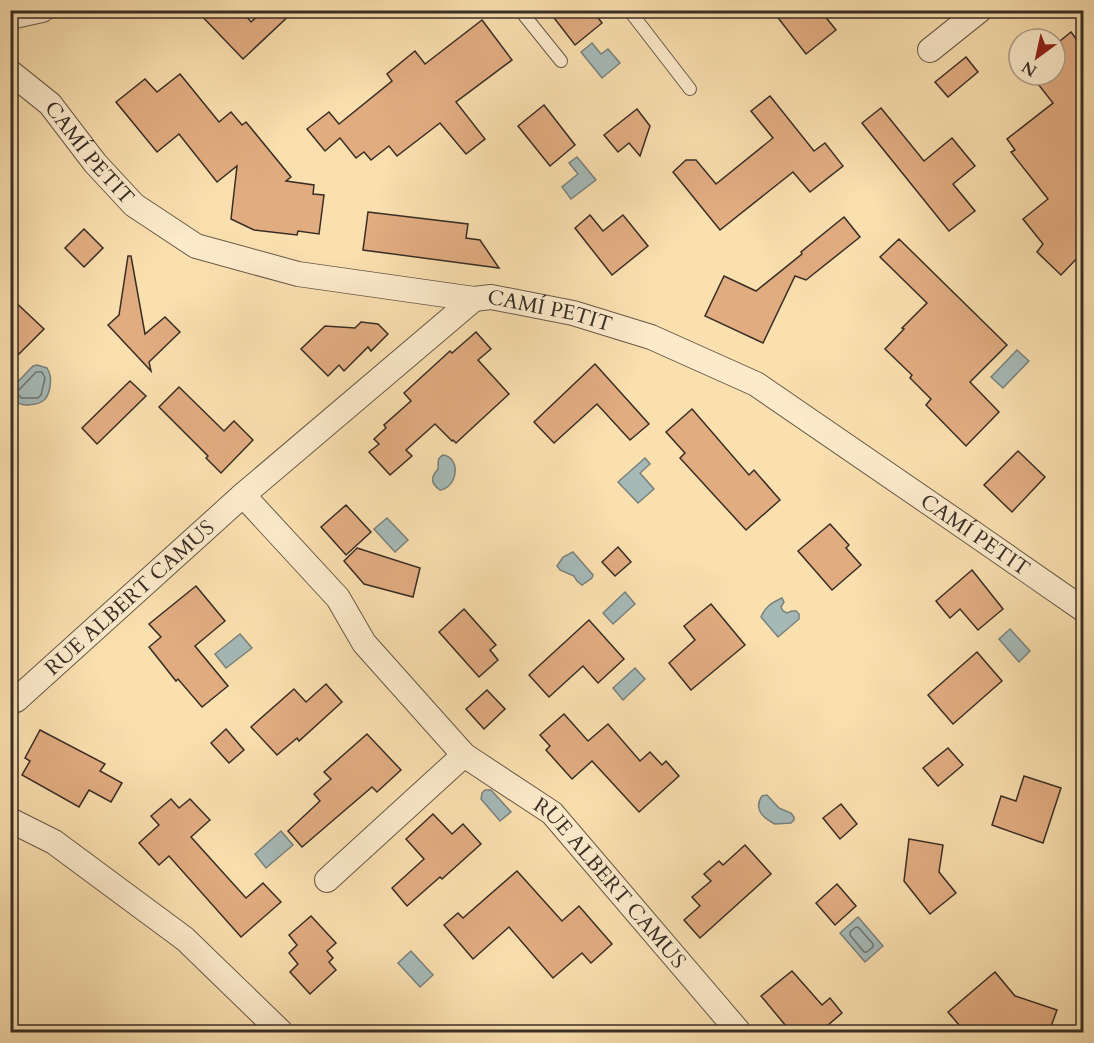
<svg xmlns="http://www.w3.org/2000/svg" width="1094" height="1043" font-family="Cardo,serif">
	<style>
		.water { fill: #a5b9b7; stroke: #79817d; stroke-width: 1.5 }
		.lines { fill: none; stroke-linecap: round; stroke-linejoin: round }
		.shore { stroke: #6e746e; stroke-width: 1.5 }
		.building { fill: #e2ac81; stroke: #382e26; stroke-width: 1.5 }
		.service-casing { stroke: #685a48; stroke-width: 14 }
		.minor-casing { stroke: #685a48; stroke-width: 26 }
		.service { stroke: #fceacb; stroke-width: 12 }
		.minor { stroke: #fceacb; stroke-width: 24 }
		.labels { text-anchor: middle; stroke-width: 4.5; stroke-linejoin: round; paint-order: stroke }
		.street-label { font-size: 21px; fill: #382e26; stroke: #fceacb }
	</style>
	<rect width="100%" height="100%" fill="#fadfaf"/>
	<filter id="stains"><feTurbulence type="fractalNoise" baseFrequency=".00333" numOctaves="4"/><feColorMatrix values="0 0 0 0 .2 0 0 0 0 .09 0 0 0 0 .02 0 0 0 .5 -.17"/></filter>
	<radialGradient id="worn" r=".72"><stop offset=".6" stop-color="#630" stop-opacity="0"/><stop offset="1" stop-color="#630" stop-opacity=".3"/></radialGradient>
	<g class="water">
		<path d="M 592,43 L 601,54 L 608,49 L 620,63 L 602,78 L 581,52 Z"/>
		<path d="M 577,157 L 596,180 L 571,199 L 562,187 L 578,174 L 569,163 Z"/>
		<path d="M 1017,350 L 1029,361 L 1003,388 L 991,377 Z"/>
		<path d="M 37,365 L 47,368 C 51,375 51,379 50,387 C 49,392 48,397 44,400 C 39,405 22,407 17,402 C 12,399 12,394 11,389 L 33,366 Z"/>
		<path d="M 443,455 C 462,458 457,488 440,490 C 430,483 431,477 438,469 C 439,462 436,459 443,455 Z"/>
		<path d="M 645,458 L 650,464 L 640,473 L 654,489 L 638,503 L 618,482 Z"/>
		<path d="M 387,518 L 408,540 L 395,552 L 374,529 Z"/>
		<path d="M 573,552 L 593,575 L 592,578 L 582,585 L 577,581 L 574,576 L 560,570 L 557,566 L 563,557 Z"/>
		<path d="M 625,592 L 635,604 L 613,624 L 603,613 Z"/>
		<path d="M 782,598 L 784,602 L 781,607 L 783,611 L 787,613 L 792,611 L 796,611 L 799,614 L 799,619 L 778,637 L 761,617 C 766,606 771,603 782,598 Z"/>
		<path d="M 1010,629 L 1030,651 L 1019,662 L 999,639 Z"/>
		<path d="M 240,634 L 252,648 L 226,668 L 215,654 Z"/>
		<path d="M 635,668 L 645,679 L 623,700 L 613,688 Z"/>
		<path d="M 485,790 L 491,790 L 511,812 L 500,821 L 481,799 L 482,793 Z"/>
		<path d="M 767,795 L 779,808 L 791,813 L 794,817 L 794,820 L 791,823 L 775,824 C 763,818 753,809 762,796 Z"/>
		<path d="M 281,831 L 293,845 L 266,868 L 255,854 Z"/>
		<path d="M 858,917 L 883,946 L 865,962 L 840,933 Z"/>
		<path d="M 411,951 L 433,975 L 420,987 L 398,963 Z"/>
	</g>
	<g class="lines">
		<g class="shore">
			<path d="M 36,372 L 42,372 L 45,378 L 41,395 L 38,398 L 21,398 L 18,394 L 18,391 Z"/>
			<path d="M 856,927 L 859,928 L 873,944 L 873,947 L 867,952 L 864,952 L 850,935 L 850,932 Z"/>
		</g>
	</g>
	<g class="building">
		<path d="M 196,10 L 241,10 L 251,22 L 264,10 L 295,10 L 243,59 Z"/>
		<path d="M 548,10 L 592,10 L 602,23 L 575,45 Z"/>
		<path d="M 772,10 L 820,10 L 836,30 L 806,54 Z"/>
		<path d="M 482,20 L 512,60 L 456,102 L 485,139 L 466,154 L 440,123 L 397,156 L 389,146 L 371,160 L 364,152 L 356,158 L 340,138 L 325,151 L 307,129 L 329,112 L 339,124 L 392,81 L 387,74 L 415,51 L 425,64 Z"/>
		<path d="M 1071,32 L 1083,48 L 1083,252 L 1061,275 L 1037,252 L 1043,244 L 1023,219 L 1048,199 L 1011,152 L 1015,150 L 1007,139 L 1053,103 L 1031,75 L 1055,75 L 1055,45 Z"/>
		<path d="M 966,57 L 978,72 L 948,97 L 935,82 Z"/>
		<path d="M 180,74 L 219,122 L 231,112 L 242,125 L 246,122 L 291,177 L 286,181 L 314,185 L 313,194 L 324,195 L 319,234 L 298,231 L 297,235 L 254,230 L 231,219 L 237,166 L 217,182 L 179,134 L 157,152 L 116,102 L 145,79 L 157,92 Z"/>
		<path d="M 770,96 L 814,151 L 825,143 L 843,166 L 810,192 L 793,172 L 720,230 L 673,172 L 686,160 L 696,160 L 716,184 L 773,138 L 751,111 Z"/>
		<path d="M 544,105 L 575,145 L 550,166 L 518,126 Z"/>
		<path d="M 881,108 L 924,161 L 952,138 L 975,166 L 953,184 L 975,211 L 949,231 L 862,123 Z"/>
		<path d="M 637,109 L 650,126 L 640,156 L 629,143 L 618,152 L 604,135 Z"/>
		<path d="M 368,212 L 468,224 L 466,238 L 480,240 L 499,268 L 363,250 Z"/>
		<path d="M 590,215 L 603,231 L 623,215 L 648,246 L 612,275 L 575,228 Z"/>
		<path d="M 844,217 L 860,237 L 806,280 L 795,276 L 763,343 L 705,316 L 724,276 L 756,291 L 802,254 L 801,252 Z"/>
		<path d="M 84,229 L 103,248 L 84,267 L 65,248 Z"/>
		<path d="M 899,239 L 1007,345 L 970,382 L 999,412 L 966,446 L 926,405 L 931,399 L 910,378 L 912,375 L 885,349 L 904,329 L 902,328 L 927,303 L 880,257 Z"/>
		<path d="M 128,256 L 131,256 L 145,334 L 165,317 L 180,332 L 149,362 L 151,371 L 108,325 L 119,315 Z"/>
		<path d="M 10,297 L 44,329 L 10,363 Z"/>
		<path d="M 361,322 L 378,324 L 388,334 L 371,351 L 368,347 L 344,371 L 339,365 L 328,376 L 301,349 L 325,326 L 355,328 Z"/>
		<path d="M 476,332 L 491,349 L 478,360 L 509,394 L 456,443 L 453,440 L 452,441 L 435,424 L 406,450 L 412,456 L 390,475 L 369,452 L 379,444 L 374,439 L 386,428 L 384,425 L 411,401 L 404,393 L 450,351 L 452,353 Z"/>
		<path d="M 595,364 L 649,424 L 630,440 L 597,404 L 554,443 L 534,422 Z"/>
		<path d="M 130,381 L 146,396 L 97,444 L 82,428 Z"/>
		<path d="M 179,387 L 224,431 L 234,421 L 253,440 L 221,473 L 206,458 L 208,456 L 159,407 Z"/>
		<path d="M 692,409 L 749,475 L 754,470 L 780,500 L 746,530 L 680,458 L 685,453 L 666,432 Z"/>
		<path d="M 1018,451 L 1045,477 L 1012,512 L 984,485 Z"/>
		<path d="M 346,505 L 371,532 L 346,555 L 321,527 Z"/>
		<path d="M 830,524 L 849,545 L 846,548 L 861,565 L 832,590 L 798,551 Z"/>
		<path d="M 618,547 L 631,562 L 615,576 L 602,562 Z"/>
		<path d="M 357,548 L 420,568 L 413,597 L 364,584 L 344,561 Z"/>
		<path d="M 972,570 L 1003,609 L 978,630 L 960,609 L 950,618 L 936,601 Z"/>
		<path d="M 196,586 L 225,621 L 195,646 L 228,686 L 202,707 L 178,679 L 176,681 L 149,647 L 161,637 L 149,624 Z"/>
		<path d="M 711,604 L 745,645 L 691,690 L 669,663 L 695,640 L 684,626 Z"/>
		<path d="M 464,609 L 496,645 L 490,650 L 498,660 L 479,677 L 439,632 Z"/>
		<path d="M 589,620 L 624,659 L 598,683 L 583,666 L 549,697 L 529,675 Z"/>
		<path d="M 977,652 L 1002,681 L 953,724 L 928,695 Z"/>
		<path d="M 326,684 L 342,702 L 299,741 L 297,738 L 277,755 L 251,727 L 294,689 L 306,702 Z"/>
		<path d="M 487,690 L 505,709 L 484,729 L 466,709 Z"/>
		<path d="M 564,714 L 588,741 L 608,724 L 640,761 L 650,752 L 662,765 L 666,761 L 679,776 L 639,812 L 592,761 L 572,779 L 546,750 L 550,746 L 540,735 Z"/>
		<path d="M 226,729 L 244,750 L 229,763 L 211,743 Z"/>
		<path d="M 40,730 L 105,764 L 100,771 L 122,783 L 111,802 L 89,790 L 79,807 L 22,775 L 30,761 L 25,758 Z"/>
		<path d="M 367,734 L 401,770 L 377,792 L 372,787 L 302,847 L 288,831 L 320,801 L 314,794 L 331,779 L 324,772 Z"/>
		<path d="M 948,748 L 963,765 L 938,786 L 923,768 Z"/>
		<path d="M 1024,776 L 1061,788 L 1043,843 L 992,825 L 1001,796 L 1016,801 Z"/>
		<path d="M 171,799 L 179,808 L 190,799 L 210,820 L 191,837 L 246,898 L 263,883 L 281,902 L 241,937 L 169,856 L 159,865 L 139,843 L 159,825 L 151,816 Z"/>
		<path d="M 841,804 L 857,824 L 840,839 L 823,818 Z"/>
		<path d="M 433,814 L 452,834 L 463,824 L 481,844 L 442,879 L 440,877 L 407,906 L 392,888 L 424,859 L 406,839 Z"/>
		<path d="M 909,839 L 943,845 L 939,872 L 956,893 L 930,914 L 904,881 Z"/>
		<path d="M 745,845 L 771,874 L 700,938 L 684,920 L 700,906 L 692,897 L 711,881 L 704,874 L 719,861 L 723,865 Z"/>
		<path d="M 517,871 L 562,921 L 579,906 L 612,944 L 591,963 L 582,953 L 553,978 L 509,927 L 473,959 L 444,925 L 458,913 L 463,918 Z"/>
		<path d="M 837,884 L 856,906 L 835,925 L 816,903 Z"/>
		<path d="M 311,916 L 336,943 L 327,951 L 333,958 L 329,962 L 336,970 L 310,994 L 290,972 L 298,964 L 289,953 L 297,945 L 289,935 Z"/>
		<path d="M 792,971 L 822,1005 L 830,998 L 842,1013 L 820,1032 L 791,1032 L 761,996 Z"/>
		<path d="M 995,972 L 1015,996 L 1057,1010 L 1049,1032 L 965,1032 L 948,1012 Z"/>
	</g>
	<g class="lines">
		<defs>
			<g id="service">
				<path d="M 520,10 L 561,61"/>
				<path d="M 629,10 L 690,89"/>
			</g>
			<g id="minor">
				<path d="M 10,17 L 42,10"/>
				<path d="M 930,50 L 980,10"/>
				<path id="s1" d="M 10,72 L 50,104 L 95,163 L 134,205 L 196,246 L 298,274 L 474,299 L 491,297 L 573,313 L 651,337 L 756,384 L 976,535 L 1084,610"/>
				<path id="s2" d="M 243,495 L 338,598 L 364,643 L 464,755 L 552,813 L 739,1032"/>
				<path id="s3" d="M 16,700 L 243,495 L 474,299"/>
				<path d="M 10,820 L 54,842 L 185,939 L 281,1032"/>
				<path d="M 327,880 L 464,755"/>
			</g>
		</defs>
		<use href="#service" class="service-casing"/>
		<use href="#minor" class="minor-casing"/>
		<use href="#service" class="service"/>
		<use href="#minor" class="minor"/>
	</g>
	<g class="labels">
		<g class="street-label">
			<text dy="7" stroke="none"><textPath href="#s1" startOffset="114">CAMÍ PETIT</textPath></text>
			<text dy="7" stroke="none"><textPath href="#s1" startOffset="618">CAMÍ PETIT</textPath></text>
			<text dy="7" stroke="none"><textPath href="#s1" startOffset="1104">CAMÍ PETIT</textPath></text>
			<text dy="7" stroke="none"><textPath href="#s3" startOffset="153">RUE ALBERT CAMUS</textPath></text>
			<text dy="7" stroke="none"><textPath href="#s2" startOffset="538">RUE ALBERT CAMUS</textPath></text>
		</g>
	</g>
	<rect width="1094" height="1043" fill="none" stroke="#fadfaf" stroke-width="36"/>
	<rect x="12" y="12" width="1070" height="1019" fill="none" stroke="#382e26" stroke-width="3"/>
	<rect x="18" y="18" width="1058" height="1007" fill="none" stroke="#382e26" stroke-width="1.5"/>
	<g transform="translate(1037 57) rotate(213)"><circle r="28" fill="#fceacb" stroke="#ae9f89" stroke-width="1.5"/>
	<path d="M0-4.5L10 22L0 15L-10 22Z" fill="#8f2418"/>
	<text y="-9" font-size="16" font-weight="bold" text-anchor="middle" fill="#382e26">N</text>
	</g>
	<rect width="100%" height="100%" filter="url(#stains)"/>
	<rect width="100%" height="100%" fill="url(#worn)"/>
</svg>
